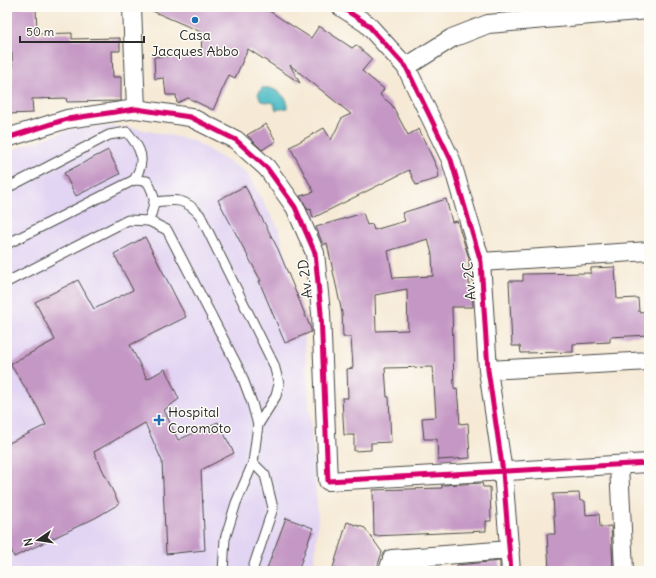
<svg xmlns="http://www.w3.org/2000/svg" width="656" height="578" font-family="Delius,sans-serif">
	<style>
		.built { fill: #e2d4f3 }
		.water { fill: #4ebcc5; stroke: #3c7478 }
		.building { fill: #c497c4; fill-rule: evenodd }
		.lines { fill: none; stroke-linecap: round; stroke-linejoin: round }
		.service-casing { stroke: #494845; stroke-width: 11 }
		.minor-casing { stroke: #494845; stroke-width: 20 }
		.service { stroke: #fff; stroke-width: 9 }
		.minor { stroke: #fff; stroke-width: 18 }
		.cycleway-casing { stroke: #fdfcf7; stroke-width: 8 }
		.cycleway { stroke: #d6006c; stroke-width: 5 }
		.poi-dot { fill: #1f6fb2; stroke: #fdfcf7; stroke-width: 1.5 }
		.labels { text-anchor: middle; stroke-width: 3; stroke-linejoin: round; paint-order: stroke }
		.poi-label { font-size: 14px; fill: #2b2b2b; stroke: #fdfcf7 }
		.street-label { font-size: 14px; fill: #2b2b2b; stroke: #fdfcf7 }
	</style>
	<rect width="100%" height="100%" fill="#fdfcf7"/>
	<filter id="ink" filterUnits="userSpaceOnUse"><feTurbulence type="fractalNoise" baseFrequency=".025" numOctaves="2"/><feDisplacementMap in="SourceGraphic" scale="8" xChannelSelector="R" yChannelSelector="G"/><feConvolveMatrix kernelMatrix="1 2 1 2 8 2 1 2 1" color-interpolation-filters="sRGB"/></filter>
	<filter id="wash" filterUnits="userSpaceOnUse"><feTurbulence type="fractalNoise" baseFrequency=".012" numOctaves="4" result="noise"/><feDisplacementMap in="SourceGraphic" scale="16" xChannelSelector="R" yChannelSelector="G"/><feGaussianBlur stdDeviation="0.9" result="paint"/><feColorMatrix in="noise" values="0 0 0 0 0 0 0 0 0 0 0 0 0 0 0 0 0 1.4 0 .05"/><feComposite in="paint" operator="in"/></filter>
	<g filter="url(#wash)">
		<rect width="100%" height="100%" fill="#f6ead6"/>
		<path class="built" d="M 80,126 L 129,127 L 192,140 L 246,172 L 279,229 L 303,322 L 318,519 L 314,571 L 7,571 L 7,152 Z"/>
		<path class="water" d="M 262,88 C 271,86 283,93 287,101 L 287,108 L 276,110 L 274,103 L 261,101 L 258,94 Z"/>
		<g id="blocks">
			<g class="building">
				<path d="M 7,7 L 36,7 L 37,34 L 72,33 L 72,39 L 120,38 L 120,51 L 112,51 L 113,77 L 121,77 L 121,101 L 67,102 L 66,98 L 32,99 L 33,113 L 7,114 L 7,85 L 13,85 L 12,53 L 8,53 Z"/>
				<path d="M 143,7 L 263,7 L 311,38 L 319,26 L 352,48 L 356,45 L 372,59 L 362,71 L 384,89 L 380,95 L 392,105 L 408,135 L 419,129 L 439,172 L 438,172 L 439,178 L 416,185 L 409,170 L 313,218 L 311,209 L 308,210 L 300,196 L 314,192 L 290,147 L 324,128 L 331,140 L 342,118 L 351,114 L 290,65 L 300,83 L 248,49 L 235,78 L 229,75 L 213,110 L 188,98 L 177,103 L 176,95 L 166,95 L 164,78 L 155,79 L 154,57 L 202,54 L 201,32 Z"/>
				<path d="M 266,124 L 276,141 L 262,150 L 247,135 Z"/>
				<path d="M 108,150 L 120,174 L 76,196 L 64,173 Z"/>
				<path d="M 245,186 L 278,249 L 311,329 L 311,332 L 285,343 L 259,281 L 261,281 L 218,200 Z"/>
				<path d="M 446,199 L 452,222 L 457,221 L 467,252 L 469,258 L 469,288 L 472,288 L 473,307 L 452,307 L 454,389 L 457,388 L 460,424 L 468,423 L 470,458 L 438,460 L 437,439 L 424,439 L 422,418 L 436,417 L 433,367 L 385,368 L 387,397 L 389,397 L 391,442 L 371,443 L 371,450 L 354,451 L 354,435 L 344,435 L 342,398 L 348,398 L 347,369 L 353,368 L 351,337 L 343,337 L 342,313 L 327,243 L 323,245 L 316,227 L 363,213 L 367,225 L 372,224 L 374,230 L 405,221 L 402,213 ZM 428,239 L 432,254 L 433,276 L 393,278 L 388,251 ZM 407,289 L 408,330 L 376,331 L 375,295 Z"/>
				<path d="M 145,237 L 186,317 L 130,345 L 147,379 L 165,369 L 179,399 L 164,410 L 178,440 L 218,422 L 234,453 L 201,470 L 205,550 L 166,554 L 162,461 L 145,423 L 94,452 L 119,504 L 95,518 L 14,557 L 7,539 L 7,444 L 46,425 L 37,406 L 10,364 L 55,340 L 35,302 L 78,280 L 94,309 L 133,290 L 114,254 Z"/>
				<path d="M 615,267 L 617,299 L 638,298 L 639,312 L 649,311 L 649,335 L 610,337 L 610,342 L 573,344 L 573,352 L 521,353 L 520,346 L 512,346 L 509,281 L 523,281 L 523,274 L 591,273 L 591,268 Z"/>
				<path d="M 482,483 L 483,487 L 490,487 L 491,521 L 486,521 L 486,531 L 374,536 L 373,490 L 442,488 L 442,485 Z"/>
				<path d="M 579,493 L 580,501 L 585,501 L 586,515 L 599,514 L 600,527 L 611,526 L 613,571 L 549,571 L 547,534 L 555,534 L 553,494 Z"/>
				<path d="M 286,518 L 313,528 L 298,571 L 266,571 Z"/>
				<path d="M 347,522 L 365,528 L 382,552 L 376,571 L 332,571 Z"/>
				<path d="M 500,561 L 500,571 L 457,571 L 457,565 Z"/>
			</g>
		</g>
	</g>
	<g filter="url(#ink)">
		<use href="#blocks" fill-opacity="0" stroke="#494845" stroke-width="1"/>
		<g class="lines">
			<defs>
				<g id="service">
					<path d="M 7,188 L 109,135 L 127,132 C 141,148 147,160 134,180"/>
					<path d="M 155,202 C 176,199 185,198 200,215 L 274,365 L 279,384 L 276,396 L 258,425"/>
					<path d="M 7,244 L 134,180 L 147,181 C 157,198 155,203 149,221"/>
					<path d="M 7,282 L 128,220 L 149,221 L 167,230 L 240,371 L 252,403 L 258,425 L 253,463 L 236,503 L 225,539 L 223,571"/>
					<path d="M 252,571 L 273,508 L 265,475 L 253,463"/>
				</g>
				<g id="minor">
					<path d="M 132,7 L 136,109"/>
					<path d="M 341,7 L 367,24 L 406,67 L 451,160 L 481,262 L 488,370 L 503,472 L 511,571"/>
					<path d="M 406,67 L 452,38 L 488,24 L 649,10"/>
					<path d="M 7,138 L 67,119 L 136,109 L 190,117 L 236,140 L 267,168 L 295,207 L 315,253 L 321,313 L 328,481 L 649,463"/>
					<path d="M 481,262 L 649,251"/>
					<path d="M 488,370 L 649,361"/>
					<path d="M 619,465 L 624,571"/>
					<path d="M 388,571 L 392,559 L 510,550"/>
				</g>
			</defs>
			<use href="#service" class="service-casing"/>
			<use href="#minor" class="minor-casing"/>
			<use href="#service" class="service"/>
			<use href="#minor" class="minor"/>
			<defs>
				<g id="cycleway">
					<path d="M 341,7 L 367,24 L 406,67 L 451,160 L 481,262 L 488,370 L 503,472 L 511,571"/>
					<path d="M 7,138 L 67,119 L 136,109 L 190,117 L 236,140 L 267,168 L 295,207 L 315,253 L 321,313 L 328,481 L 649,463"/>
				</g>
			</defs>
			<use href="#cycleway" class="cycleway-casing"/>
			<use href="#cycleway" class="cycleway"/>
		</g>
	</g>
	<g class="poi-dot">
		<circle cx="195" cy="20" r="4"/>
		<path d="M157 414h4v4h4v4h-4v4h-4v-4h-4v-4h4z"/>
	</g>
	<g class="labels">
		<g class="poi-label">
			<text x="195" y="40">Casa<tspan x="195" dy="16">Jacques Abbo</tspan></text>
			<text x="168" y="417" text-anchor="start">Hospital<tspan x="168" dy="16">Coromoto</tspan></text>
		</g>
		<g class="street-label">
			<text transform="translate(305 279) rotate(-97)" y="5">Av. 2D</text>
			<text transform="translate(469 281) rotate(-95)" y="5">Av. 2C</text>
		</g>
	</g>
	<rect width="656" height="578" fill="none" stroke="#fdfcf7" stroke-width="24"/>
	<g transform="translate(38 540) rotate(257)" stroke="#fdfcf7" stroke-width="3" paint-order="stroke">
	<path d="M0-3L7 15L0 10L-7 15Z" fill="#2b2b2b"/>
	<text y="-6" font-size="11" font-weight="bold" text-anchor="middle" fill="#2b2b2b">N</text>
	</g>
	<path d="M20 36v6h124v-6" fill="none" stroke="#2b2b2b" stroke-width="2"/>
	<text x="26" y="36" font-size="12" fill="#2b2b2b" stroke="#fdfcf7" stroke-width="3" paint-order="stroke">50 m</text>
</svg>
